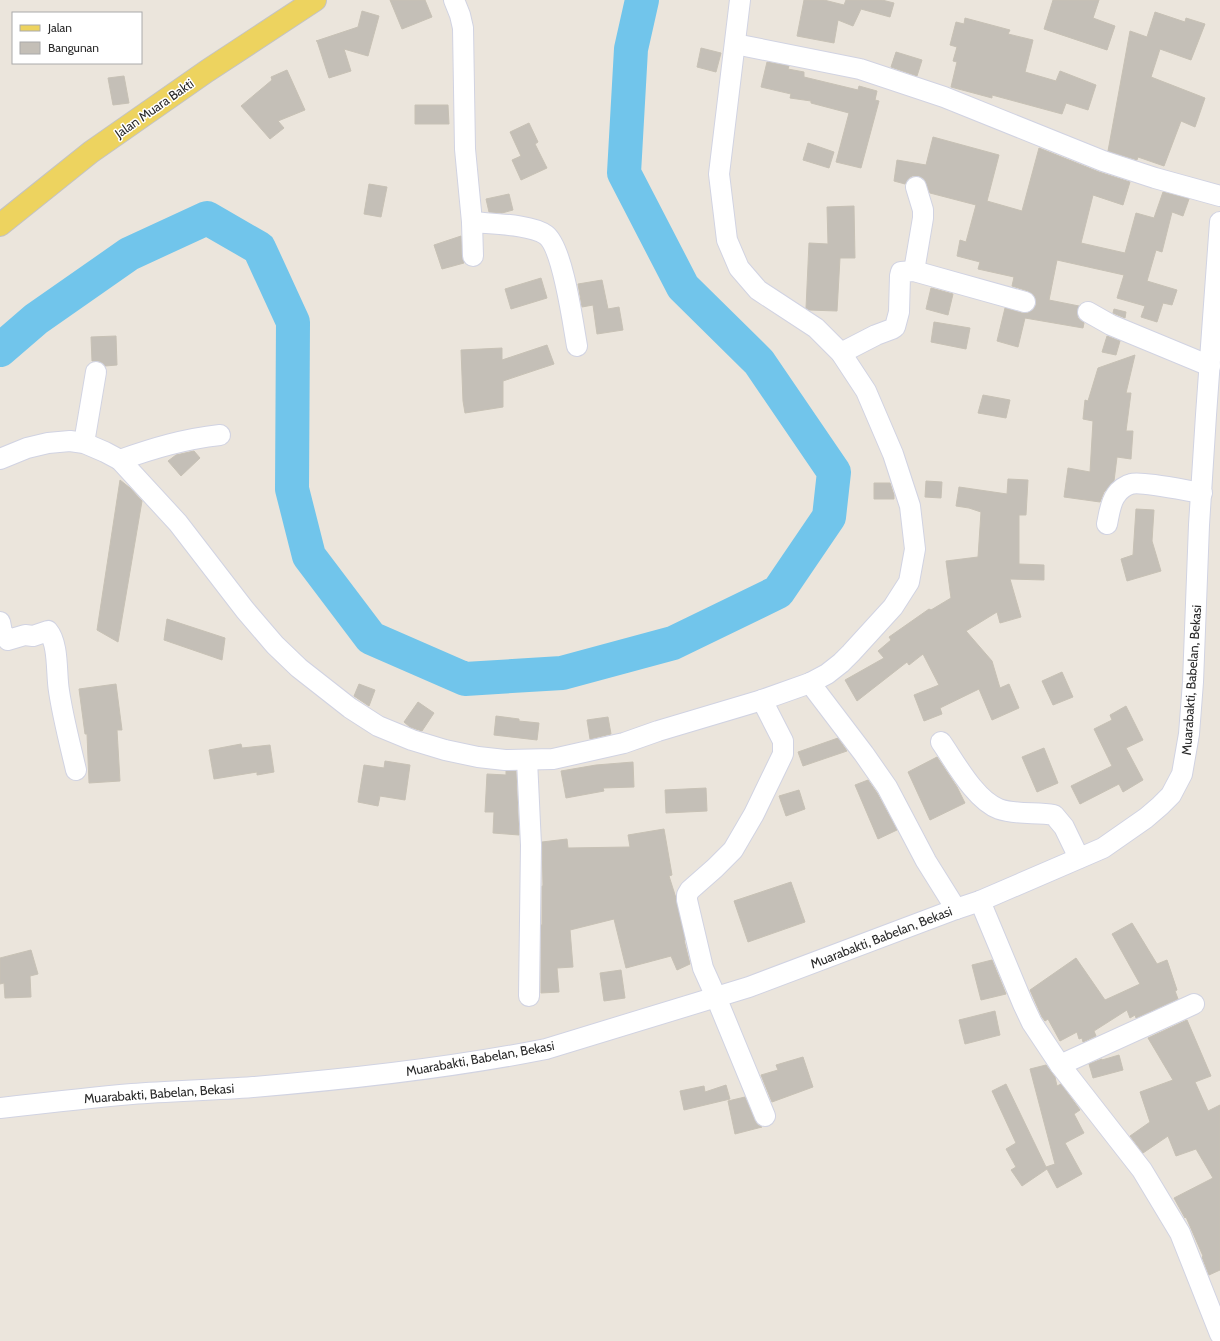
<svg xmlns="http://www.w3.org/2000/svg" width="1220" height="1341" font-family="Cabin,sans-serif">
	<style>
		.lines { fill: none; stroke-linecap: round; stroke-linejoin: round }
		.river { stroke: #71c5eb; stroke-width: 34 }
		.building { fill: #c4bfb7; stroke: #c7c1b5 }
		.street-casing { stroke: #d1d3e2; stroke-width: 22 }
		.primary-casing { stroke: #c3c3c3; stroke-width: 24 }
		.street { stroke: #fff; stroke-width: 20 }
		.primary { stroke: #edd35f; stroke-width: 22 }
		.labels { text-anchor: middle; stroke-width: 3; stroke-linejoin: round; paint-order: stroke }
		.street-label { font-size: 13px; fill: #2a2a2a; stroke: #fff }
	</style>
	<rect width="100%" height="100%" fill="#ebe5dc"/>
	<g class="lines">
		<path class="river" d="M 0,350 L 36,319 L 129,254 L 207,218 L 259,248 L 293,322 L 292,489 L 309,556 L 371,638 L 465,679 L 562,673 L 673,643 L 778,592 L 829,517 L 834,472 L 759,362 L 683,287 L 624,173 L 631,49 L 642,0"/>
	</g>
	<g class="building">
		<path d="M 390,0 L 425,0 L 432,17 L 402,29 Z"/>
		<path d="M 804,0 L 824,0 L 844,5 L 846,0 L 882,0 L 894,3 L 890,17 L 861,9 L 853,26 L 838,20 L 834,43 L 797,36 Z"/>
		<path d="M 1053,0 L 1099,0 L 1093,18 L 1115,26 L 1107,50 L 1044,29 Z"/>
		<path d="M 362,11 L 379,16 L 368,56 L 344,49 L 351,71 L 329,78 L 317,41 L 316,41 L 358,27 Z"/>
		<path d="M 1155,12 L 1185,22 L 1186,18 L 1205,24 L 1191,60 L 1160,49 L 1151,77 L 1205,98 L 1195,127 L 1181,121 L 1164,166 L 1138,157 L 1137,160 L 1108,151 L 1130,31 L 1147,37 Z"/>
		<path d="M 965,18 L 1010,30 L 1008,34 L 1033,40 L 1025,72 L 1056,81 L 1060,71 L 1096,85 L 1088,110 L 1066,103 L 1062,114 L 992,95 L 992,98 L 951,87 L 957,62 L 953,61 L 957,47 L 950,45 L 956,22 L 964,24 Z"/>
		<path d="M 701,48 L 721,53 L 716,72 L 697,67 Z"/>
		<path d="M 896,52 L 922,60 L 917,76 L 891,67 Z"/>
		<path d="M 767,62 L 789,66 L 788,69 L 804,72 L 804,77 L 858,90 L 859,86 L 877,91 L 875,100 L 879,101 L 861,168 L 836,162 L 849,113 L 811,103 L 811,101 L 790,98 L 791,94 L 761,87 Z"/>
		<path d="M 287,70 L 305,110 L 278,121 L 284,128 L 270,139 L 241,106 L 272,80 L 271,77 Z"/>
		<path d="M 124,76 L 129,103 L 113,105 L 108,78 Z"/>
		<path d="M 415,105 L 448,105 L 449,124 L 415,124 Z"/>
		<path d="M 529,123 L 538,142 L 535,144 L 547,168 L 521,180 L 512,160 L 521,156 L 510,132 Z"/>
		<path d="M 933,137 L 999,155 L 987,201 L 1022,211 L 1039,148 L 1099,172 L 1130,182 L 1123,205 L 1093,195 L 1081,243 L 1125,253 L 1136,213 L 1154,218 L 1163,192 L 1189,199 L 1183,216 L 1172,212 L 1162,252 L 1156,250 L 1147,281 L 1177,290 L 1172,305 L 1163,303 L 1157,322 L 1141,317 L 1145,306 L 1117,298 L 1124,275 L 1057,260 L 1049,300 L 1079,306 L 1077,312 L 1078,318 L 1084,323 L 1083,328 L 1025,318 L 1018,347 L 997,341 L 1005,308 L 1022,313 L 1028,313 L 1033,310 L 1036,305 L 1036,300 L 1033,294 L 1028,291 L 1012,286 L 1014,277 L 978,269 L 980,262 L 957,256 L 960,240 L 966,242 L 976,205 L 930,193 L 924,179 L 919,176 L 912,176 L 908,179 L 905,184 L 894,181 L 897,160 L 926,165 Z"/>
		<path d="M 808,143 L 834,152 L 829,168 L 803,160 Z"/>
		<path d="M 369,184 L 387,187 L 381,217 L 364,214 Z"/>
		<path d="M 509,194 L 513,210 L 502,213 L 489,212 L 486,199 Z"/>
		<path d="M 854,206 L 855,258 L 840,258 L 837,311 L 809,310 L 806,308 L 809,243 L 828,244 L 827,207 Z"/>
		<path d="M 461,236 L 462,256 L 464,263 L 442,269 L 434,245 Z"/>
		<path d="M 541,278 L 547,298 L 511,309 L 505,289 Z"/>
		<path d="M 602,280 L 608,309 L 619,307 L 623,330 L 597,334 L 593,305 L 582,307 L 578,284 Z"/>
		<path d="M 931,288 L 953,294 L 948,315 L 926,309 Z"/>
		<path d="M 1114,309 L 1126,312 L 1125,318 L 1113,313 Z"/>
		<path d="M 934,322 L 970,328 L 966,349 L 931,342 Z"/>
		<path d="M 116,336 L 117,365 L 105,366 L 103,363 L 98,361 L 92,361 L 91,337 Z"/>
		<path d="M 1107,336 L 1120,341 L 1116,355 L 1102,352 Z"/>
		<path d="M 547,345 L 554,364 L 503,381 L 503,407 L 465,413 L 463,401 L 461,350 L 502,348 L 502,360 Z"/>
		<path d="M 1135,355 L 1126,393 L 1131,393 L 1126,431 L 1133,431 L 1131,459 L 1117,457 L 1114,481 L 1104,492 L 1100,502 L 1064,497 L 1068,468 L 1090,472 L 1093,421 L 1083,419 L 1085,400 L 1088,401 L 1098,368 Z"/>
		<path d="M 983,395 L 1010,400 L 1006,418 L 978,413 Z"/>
		<path d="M 194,451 L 200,458 L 181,476 L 168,461 L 176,455 Z"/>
		<path d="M 1008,479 L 1028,480 L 1026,515 L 1019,515 L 1019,564 L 1044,565 L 1044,580 L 1010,579 L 1021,617 L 1000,623 L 997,612 L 966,631 L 992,661 L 1000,688 L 1009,684 L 1019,708 L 992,720 L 979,689 L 940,708 L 942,714 L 924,721 L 914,695 L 939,685 L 923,654 L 909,665 L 907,662 L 857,701 L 845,680 L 884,658 L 878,651 L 891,640 L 889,637 L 929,609 L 931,610 L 951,598 L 946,561 L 978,557 L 981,512 L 969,508 L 956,506 L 959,487 L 1007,494 Z"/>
		<path d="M 120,480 L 130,488 L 142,501 L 118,642 L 97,630 Z"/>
		<path d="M 926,481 L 942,482 L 941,498 L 925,497 Z"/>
		<path d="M 874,483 L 890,483 L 894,495 L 894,499 L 874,499 Z"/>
		<path d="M 1136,509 L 1154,510 L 1152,541 L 1161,571 L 1127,581 L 1121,559 L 1133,555 Z"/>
		<path d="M 167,619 L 225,638 L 222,660 L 164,640 Z"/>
		<path d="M 1062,672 L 1073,697 L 1053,705 L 1042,681 Z"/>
		<path d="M 116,684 L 122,730 L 117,730 L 120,781 L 89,783 L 87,734 L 85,734 L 79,689 Z"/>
		<path d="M 359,684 L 375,690 L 369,706 L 354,696 Z"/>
		<path d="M 418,702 L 434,713 L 422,731 L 410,727 L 404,722 Z"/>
		<path d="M 1126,706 L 1143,740 L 1126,748 L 1143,780 L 1123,792 L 1119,784 L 1080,804 L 1071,786 L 1112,766 L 1094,729 L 1112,720 L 1110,715 Z"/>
		<path d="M 496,716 L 519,719 L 519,721 L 539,723 L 537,740 L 494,735 Z"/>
		<path d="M 608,717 L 611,734 L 590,739 L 587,720 Z"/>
		<path d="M 838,738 L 847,751 L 803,766 L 798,752 Z"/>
		<path d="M 241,744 L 242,748 L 270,745 L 274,772 L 257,775 L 257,772 L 214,779 L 209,750 Z"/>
		<path d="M 1044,748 L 1058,783 L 1037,792 L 1022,757 Z"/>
		<path d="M 937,757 L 957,787 L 965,803 L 930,820 L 908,772 Z"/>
		<path d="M 385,761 L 410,765 L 405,800 L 380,796 L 378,806 L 358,802 L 364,765 L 384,768 Z"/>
		<path d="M 633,762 L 634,787 L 603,788 L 604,791 L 566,798 L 561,771 L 596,765 Z"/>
		<path d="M 506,771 L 516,771 L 519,835 L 493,833 L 494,812 L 485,812 L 487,774 L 506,775 Z"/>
		<path d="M 868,780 L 877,793 L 897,830 L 878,839 L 855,785 Z"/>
		<path d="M 706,788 L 707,811 L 666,813 L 665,790 Z"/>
		<path d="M 799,790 L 805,809 L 786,816 L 779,796 Z"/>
		<path d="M 664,829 L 672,875 L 669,876 L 676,898 L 685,940 L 684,940 L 690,964 L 677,970 L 671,956 L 626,968 L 614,919 L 570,930 L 573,967 L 557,968 L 559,992 L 541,993 L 541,925 L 542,925 L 542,886 L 543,886 L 542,842 L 567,839 L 568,848 L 630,847 L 628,835 Z"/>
		<path d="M 791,882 L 805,922 L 748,942 L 734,901 Z"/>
		<path d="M 1132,923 L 1157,964 L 1167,960 L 1177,990 L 1175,991 L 1178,999 L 1136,1018 L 1135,1015 L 1130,1018 L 1127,1010 L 1094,1031 L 1096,1036 L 1083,1042 L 1082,1038 L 1079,1039 L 1077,1032 L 1060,1041 L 1048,1019 L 1045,1021 L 1042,1017 L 1030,990 L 1076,958 L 1105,1000 L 1140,984 L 1112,934 Z"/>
		<path d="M 31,950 L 38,974 L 30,976 L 31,997 L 5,998 L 4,983 L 0,984 L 0,958 Z"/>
		<path d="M 992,960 L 1006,994 L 981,1000 L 972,965 Z"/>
		<path d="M 621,970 L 625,998 L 604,1001 L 600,973 Z"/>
		<path d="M 995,1011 L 1000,1035 L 965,1044 L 959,1020 Z"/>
		<path d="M 1187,1020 L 1211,1076 L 1195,1082 L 1208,1111 L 1220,1105 L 1220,1270 L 1209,1275 L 1202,1257 L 1203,1256 L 1186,1217 L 1185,1218 L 1174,1198 L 1213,1178 L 1196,1149 L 1176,1156 L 1168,1136 L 1143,1153 L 1130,1136 L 1150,1122 L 1140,1092 L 1173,1080 L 1148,1038 Z"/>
		<path d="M 1119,1055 L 1123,1070 L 1093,1078 L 1089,1064 L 1102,1059 L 1102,1060 Z"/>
		<path d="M 803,1057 L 813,1087 L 772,1102 L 761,1075 L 778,1070 L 776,1065 Z"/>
		<path d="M 1046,1065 L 1055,1077 L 1057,1086 L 1061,1084 L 1080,1110 L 1074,1114 L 1084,1133 L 1065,1143 L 1082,1174 L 1057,1188 L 1047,1169 L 1022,1186 L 1011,1170 L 1016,1167 L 1006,1149 L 1016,1143 L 992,1091 L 1006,1084 L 1046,1167 L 1055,1164 L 1030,1069 Z"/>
		<path d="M 726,1085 L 730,1099 L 684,1110 L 680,1091 L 704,1086 L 705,1092 Z"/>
		<path d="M 745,1097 L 755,1121 L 758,1125 L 762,1127 L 735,1134 L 728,1101 Z"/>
	</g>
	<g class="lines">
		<defs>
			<g id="street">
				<path d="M 454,0 L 460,15 L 463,28 L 465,149 L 472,222 L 473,256"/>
				<path d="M 735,44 L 860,69 L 944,97 L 1103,161 L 1155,178 L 1220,196"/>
				<path d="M 472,222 C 491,224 531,224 546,235 C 563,248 573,324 577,346"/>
				<path d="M 914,271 L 923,218 L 923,210 L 916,187"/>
				<path d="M 1088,312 L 1111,325 L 1210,366"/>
				<path d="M 841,353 L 876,335 L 892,329 L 895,327 L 899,312 L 900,276 L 901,272 L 914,271 L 1025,302"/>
				<path d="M 84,443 L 96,372"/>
				<path d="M 0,459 L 27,448 L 48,443 L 70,441 L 84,443 L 105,452 L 120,460 L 178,523 L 245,610 L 275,645 L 299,668 L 350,708 L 378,726 L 412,740 L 445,750 L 478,757 L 505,760 L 553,759 L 624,743 L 658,731 L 762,700 L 810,683 L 827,674 L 841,663 L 851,653 L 893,607 L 909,582 L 915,549 L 910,506 L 893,454 L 866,391 L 841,353 L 816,328 L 758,290 L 739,268 L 727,240 L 719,174 L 740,0"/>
				<path d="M 120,460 C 154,448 184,439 220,435"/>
				<path d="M 1107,524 C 1109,515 1110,503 1116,495 C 1119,490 1126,485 1131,484 C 1141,481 1188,491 1202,493"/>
				<path d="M 0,622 L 2,632 L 8,640 L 25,635 L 33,636 L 48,631 C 59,644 56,674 59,691 C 63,718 70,744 76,770"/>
				<path d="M 810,683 L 864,754 L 887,787 L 926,861 L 956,909"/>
				<path d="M 762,700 L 783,741 L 783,754 L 754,814 L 733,850 L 715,868 L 690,890 L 687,895 L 687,900 L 703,968 L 716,997 L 765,1116"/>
				<path d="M 941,742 C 955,762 975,800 999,809 C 1016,815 1036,812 1054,815 L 1064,827 L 1079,858"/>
				<path d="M 527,760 L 531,845 L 529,996"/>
				<path d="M 980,901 L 1023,1004 L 1032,1023 L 1060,1065 L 1142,1170 L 1180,1233 L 1220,1334"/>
				<path d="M 1060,1065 L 1194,1004"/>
				<path d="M 0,1108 C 44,1103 88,1098 132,1094 C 172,1091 213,1090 253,1087 C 351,1079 450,1068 546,1049 L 749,987 L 956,909 L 980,901 L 1103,848 L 1146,818 L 1160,806 L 1171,795 L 1182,774 L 1189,734 L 1193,682 L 1199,525 L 1206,415 L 1220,222"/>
			</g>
			<path id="primary" d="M 0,225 L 91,152 L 207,71 L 315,0"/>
		</defs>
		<use href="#street" class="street-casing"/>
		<use href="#primary" class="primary-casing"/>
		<use href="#street" class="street"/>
		<use href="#primary" class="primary"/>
	</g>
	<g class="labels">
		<g class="street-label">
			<text transform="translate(154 108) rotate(-35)" y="5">Jalan Muara Bakti</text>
			<text transform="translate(1191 680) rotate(-86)" y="5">Muarabakti, Babelan, Bekasi</text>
			<text transform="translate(881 937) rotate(-21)" y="5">Muarabakti, Babelan, Bekasi</text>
			<text transform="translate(480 1058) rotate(-10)" y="5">Muarabakti, Babelan, Bekasi</text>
			<text transform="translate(159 1093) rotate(-4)" y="5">Muarabakti, Babelan, Bekasi</text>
		</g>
	</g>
	<rect x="12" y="12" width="130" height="52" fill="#ffffff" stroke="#aaaaaa"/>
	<rect x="20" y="25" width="20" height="6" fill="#edd35f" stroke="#aaaaaa"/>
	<text x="48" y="32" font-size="12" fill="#2a2a2a">Jalan</text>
	<rect x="20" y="42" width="20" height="12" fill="#c4bfb7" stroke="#aaaaaa"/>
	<text x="48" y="52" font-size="12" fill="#2a2a2a">Bangunan</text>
</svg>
